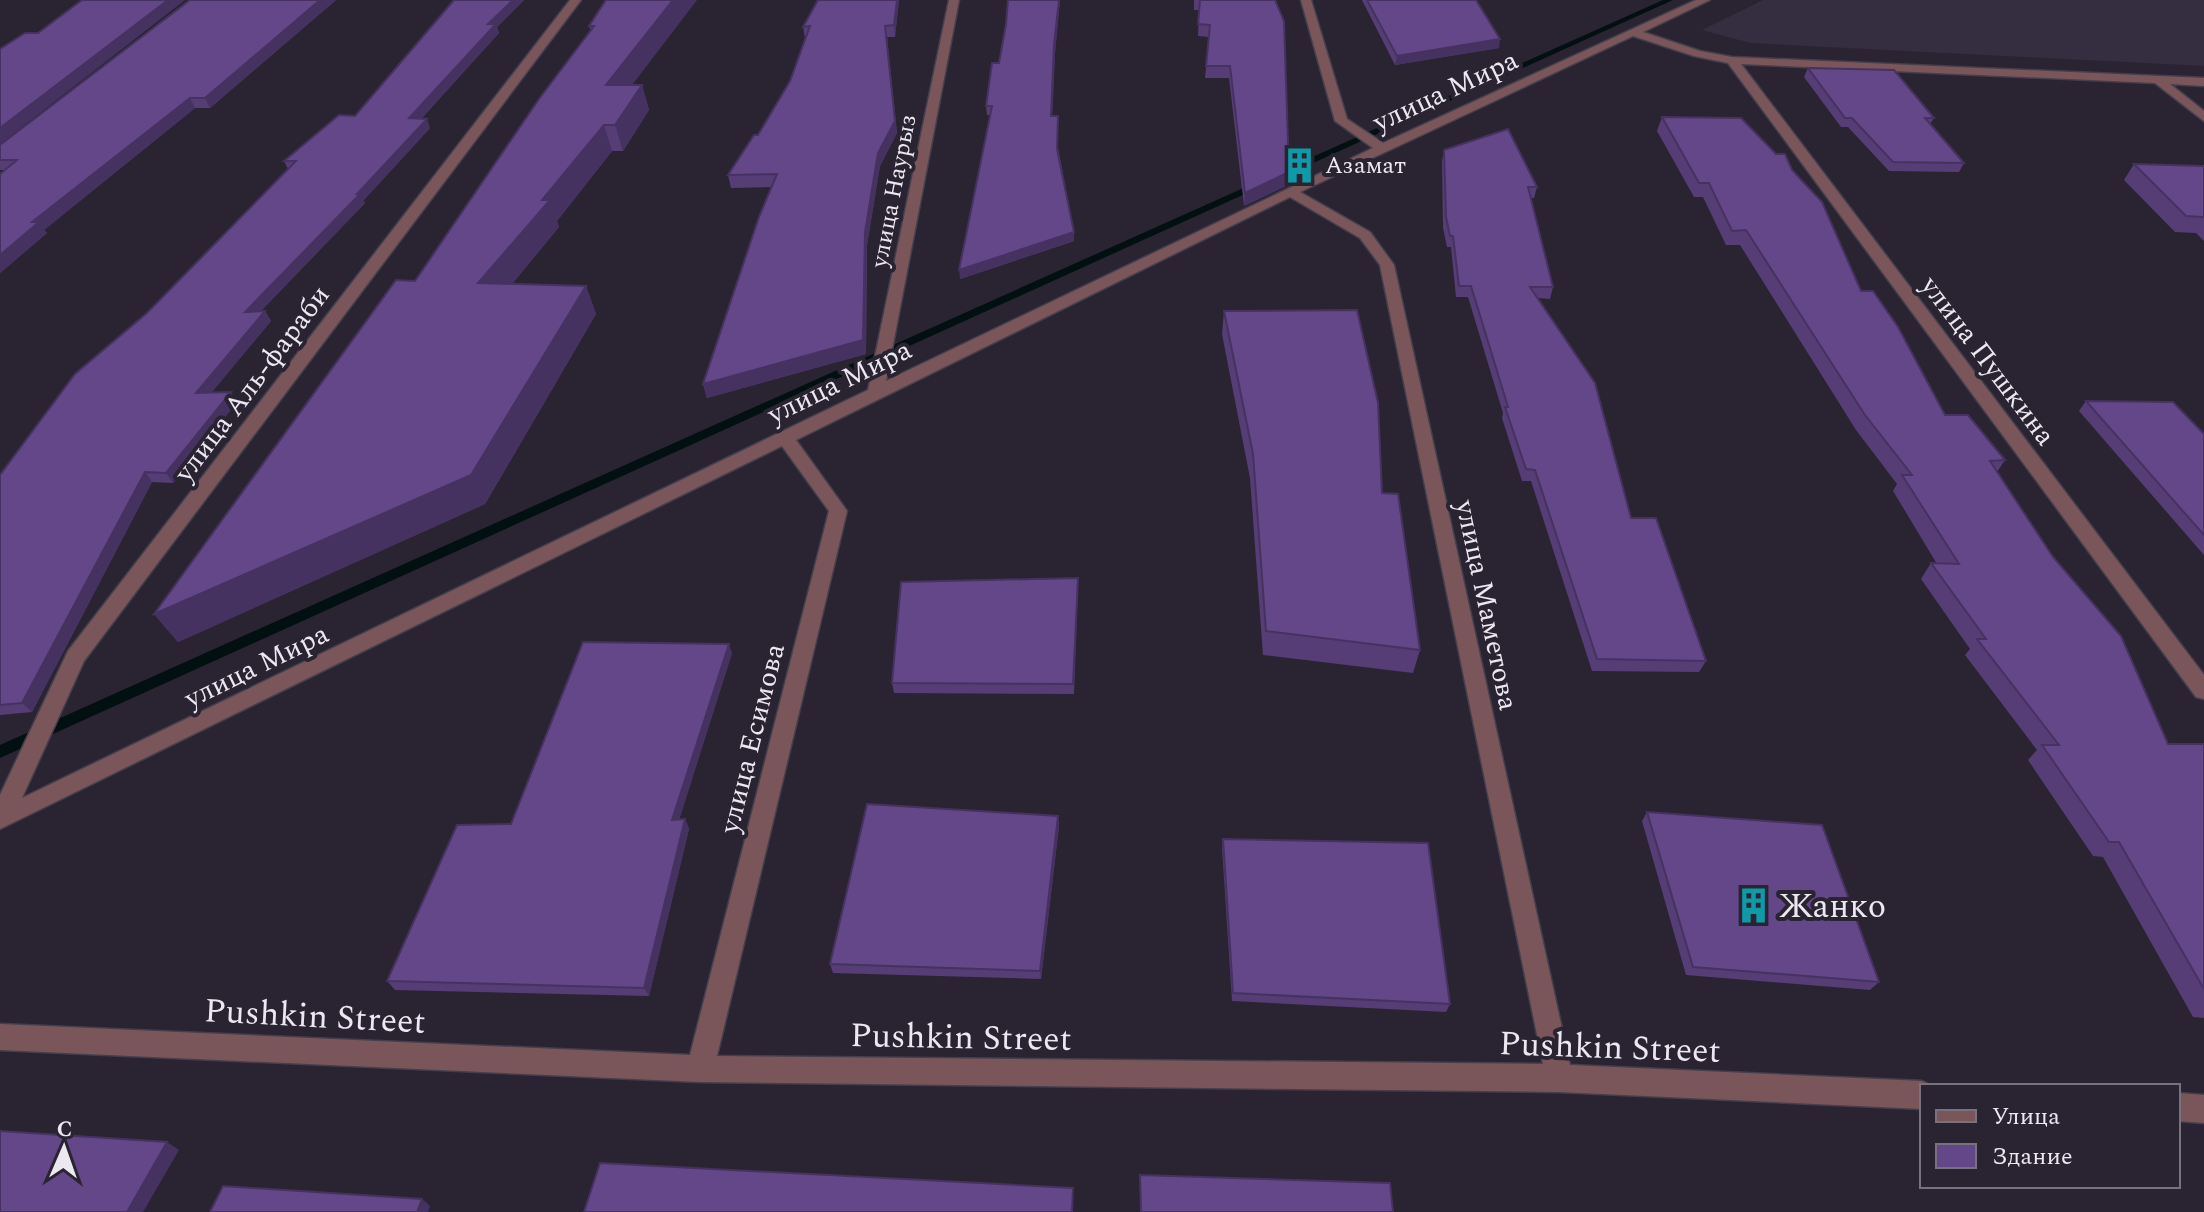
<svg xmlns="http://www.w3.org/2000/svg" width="2204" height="1212" font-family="Spectral,serif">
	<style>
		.built { fill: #352d40 }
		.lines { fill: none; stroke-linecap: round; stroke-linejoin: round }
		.stream { fill: #031011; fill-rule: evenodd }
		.minor-casing { stroke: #453f4d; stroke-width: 3 }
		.minor { fill: #7a565a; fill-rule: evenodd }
		.wall { fill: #563d76 }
		.shaded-wall { fill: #463260 }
		.building { fill: #644789; stroke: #463260; stroke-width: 2 }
		.labels { text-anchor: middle; stroke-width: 8; stroke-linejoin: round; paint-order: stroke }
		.far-poi-label { font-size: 24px; fill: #ece8f2; stroke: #2a2432; text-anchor: start }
		.far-street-label { font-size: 24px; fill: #ece8f2; stroke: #2a2432 }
		.street-label { font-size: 28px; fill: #ece8f2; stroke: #2a2432 }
		.near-poi-label { font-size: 34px; fill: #ece8f2; stroke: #2a2432; text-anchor: start }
		.near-street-label { font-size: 34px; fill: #ece8f2; stroke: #2a2432 }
	</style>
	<rect width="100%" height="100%" fill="#2a2432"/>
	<path class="built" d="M 1763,0 L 2204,0 L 2204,66 L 1750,43 L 1702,30 Z"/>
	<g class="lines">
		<path class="stream" d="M 1663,0 L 1673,0 L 0,758 L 0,745 Z"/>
		<defs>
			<g id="minor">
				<path d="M 570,0 L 581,0 L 84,661 L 22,798 L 868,390 L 949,0 L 959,0 L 886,381 L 1373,148 L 1335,121 L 1301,0 L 1311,0 L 1347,119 L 1383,143 L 1696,0 L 1710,0 L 1643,32 L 1700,51 L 1732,57 L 2204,78 L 2204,86 L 2170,84 L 2204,111 L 2204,121 L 2155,83 L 1741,64 L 2204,675 L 2204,699 L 2196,697 L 1728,63 L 1694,56 L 1633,36 L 1300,192 L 1370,232 L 1394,265 L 1570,1065 L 1922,1081 L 1932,1086 L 1922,1086 L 1922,1109 L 1559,1092 L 700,1082 L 0,1050 L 0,1024 L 690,1055 L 829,511 L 782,446 L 0,829 L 0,795 L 68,651 ZM 1290,197 L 1360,238 L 1380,265 L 1543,1064 L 717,1056 L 847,511 L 796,440 Z"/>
				<path d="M 2178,1093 L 2204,1095 L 2204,1123 L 2178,1121 Z"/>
			</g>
		</defs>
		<use href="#minor" class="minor-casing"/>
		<use href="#minor" class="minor"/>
	</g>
	<g class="wall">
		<path d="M 190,0 L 336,0 L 210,108 L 195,108 L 44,230 L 47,233 L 0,273 L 0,174 L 4,170 L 0,170 L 0,145 Z"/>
		<path d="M 454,0 L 524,0 L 497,27 L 499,33 L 421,119 L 430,128 L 363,201 L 365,203 L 260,312 L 265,311 L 271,321 L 211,393 L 237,402 L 173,483 L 152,482 L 32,712 L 0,715 L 0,475 L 147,313 L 288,169 L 284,161 L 355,116 Z"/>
		<path d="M 606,0 L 633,85 L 642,85 L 649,110 L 623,151 L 612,151 L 557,221 L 559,227 L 512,284 L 586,286 L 596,314 L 485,504 L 178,642 L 154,614 L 415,281 L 591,31 L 589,26 Z"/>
		<path d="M 818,0 L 899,0 L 895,37 L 887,37 L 897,133 L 880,166 L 867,245 L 866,354 L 707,398 L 703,384 L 772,187 L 731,188 L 728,175 L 758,135 L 790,81 L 805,38 L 803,27 Z"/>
		<path d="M 1008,0 L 1060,0 L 1055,53 L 1052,116 L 1074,232 L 1074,241 L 960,279 L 990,115 L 987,115 L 986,106 L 999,63 L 1006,24 Z"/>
		<path d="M 1194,0 L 1275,0 L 1289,172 L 1288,185 L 1244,206 L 1229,78 L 1205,78 L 1209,37 L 1198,36 L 1199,10 L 1194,10 Z"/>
		<path d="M 1362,0 L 1476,0 L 1499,48 L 1395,65 Z"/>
		<path d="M 1808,68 L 1934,118 L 1930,124 L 1964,163 L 1959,172 L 1889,171 L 1848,127 L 1841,127 L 1804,77 Z"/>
		<path d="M 1662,117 L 1792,170 L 1861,291 L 1945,415 L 2005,460 L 1997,472 L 2168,744 L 2204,744 L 2204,1018 L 2193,1017 L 2103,857 L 2093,856 L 2028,760 L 2037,750 L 1965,655 L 1970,649 L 1921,579 L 1931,563 L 1937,564 L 1893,491 L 1897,484 L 1856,430 L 1740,245 L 1726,245 L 1703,197 L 1694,197 L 1657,131 Z"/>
		<path d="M 1444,150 L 1537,187 L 1534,198 L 1531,198 L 1553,287 L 1550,299 L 1538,298 L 1631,518 L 1706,661 L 1699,672 L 1592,671 L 1531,481 L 1522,481 L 1502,418 L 1503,413 L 1468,297 L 1456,297 L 1451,247 L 1447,247 L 1443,228 L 1442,161 Z"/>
		<path d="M 2134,164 L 2204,166 L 2204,241 L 2196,233 L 2175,232 L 2124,180 Z"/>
		<path d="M 1224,311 L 1382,493 L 1420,650 L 1413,673 L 1263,655 L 1250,478 L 1222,334 Z"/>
		<path d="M 2086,401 L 2204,434 L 2204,555 L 2079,411 Z"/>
		<path d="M 1078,588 L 1074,694 L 894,693 L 892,683 Z"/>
		<path d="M 732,653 L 679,820 L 685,819 L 689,829 L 649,996 L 395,990 L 387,981 L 511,824 Z"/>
		<path d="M 1647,812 L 1879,982 L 1870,990 L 1686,975 L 1642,821 Z"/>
		<path d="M 1058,816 L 1059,826 L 1041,979 L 833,973 L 830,964 Z"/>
		<path d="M 1223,839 L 1450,1004 L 1446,1012 L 1232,1001 L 1222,848 Z"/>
	</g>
	<g class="shaded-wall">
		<path d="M 168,0 L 185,0 L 0,144 L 0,128 Z"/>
		<path d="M 320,0 L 336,0 L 210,108 L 205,98 Z"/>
		<path d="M 513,0 L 524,0 L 497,27 L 499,33 L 413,127 L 409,118 L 488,24 Z"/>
		<path d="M 673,0 L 697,0 L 613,110 L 606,85 Z"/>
		<path d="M 897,0 L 899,0 L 895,37 L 894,25 Z"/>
		<path d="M 1059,0 L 1060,0 L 1055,53 L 1052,124 L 1054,44 Z"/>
		<path d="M 885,26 L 897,133 L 880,166 L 867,245 L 866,354 L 707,398 L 703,384 L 865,232 Z"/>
		<path d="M 1500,39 L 1499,48 L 1395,65 L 1397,56 Z"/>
		<path d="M 642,85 L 649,110 L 623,151 L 615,125 Z"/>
		<path d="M 190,98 L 195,108 L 44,230 L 47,233 L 0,273 L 0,255 L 32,222 Z"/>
		<path d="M 427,119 L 430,128 L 363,201 L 365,203 L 251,321 L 245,312 Z"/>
		<path d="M 604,125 L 612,151 L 557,221 L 559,227 L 490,311 L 478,283 L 542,200 Z"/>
		<path d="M 1289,172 L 1288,185 L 1244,206 L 1245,193 Z"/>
		<path d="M 1074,232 L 1074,241 L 960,279 L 959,270 Z"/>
		<path d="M 586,286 L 596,314 L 485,504 L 178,642 L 154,614 Z"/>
		<path d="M 265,311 L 271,321 L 203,403 L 196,393 Z"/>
		<path d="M 231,392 L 237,402 L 173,483 L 166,473 Z"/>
		<path d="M 145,472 L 152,482 L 32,712 L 22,703 Z"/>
		<path d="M 729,644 L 732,653 L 676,829 L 672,820 Z"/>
		<path d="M 1058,816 L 1059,826 L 1041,979 L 1040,971 Z"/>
		<path d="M 685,819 L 689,829 L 649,996 L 644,988 Z"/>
		<path d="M 167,1142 L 179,1150 L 143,1212 L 127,1212 Z"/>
		<path d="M 422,1199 L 430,1206 L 428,1212 L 417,1212 Z"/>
	</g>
	<g class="building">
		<path d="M 82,0 L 168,0 L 0,128 L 0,49 L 25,33 L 38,33 Z"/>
		<path d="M 190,0 L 320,0 L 205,98 L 190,98 L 32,222 L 39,222 L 0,255 L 0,174 L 17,160 L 0,160 L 0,145 Z"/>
		<path d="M 454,0 L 513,0 L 488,24 L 496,24 L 409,118 L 427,119 L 357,194 L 360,194 L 245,312 L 265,311 L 196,393 L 231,392 L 166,473 L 145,472 L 22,703 L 0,705 L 0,475 L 75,374 L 147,313 L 296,161 L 284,161 L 339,115 L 355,116 Z"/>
		<path d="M 606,0 L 673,0 L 606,85 L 642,85 L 615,125 L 604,125 L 542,200 L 550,200 L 478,283 L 586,286 L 471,475 L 154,614 L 396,280 L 415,281 L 539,99 L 594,26 L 589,26 Z"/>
		<path d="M 818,0 L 897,0 L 894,25 L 885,26 L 895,121 L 878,153 L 865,232 L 863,340 L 703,384 L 759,217 L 777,174 L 728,175 L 754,135 L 758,135 L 790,81 L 810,26 L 803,27 Z"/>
		<path d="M 1008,0 L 1059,0 L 1054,44 L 1051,116 L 1058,116 L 1057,149 L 1074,232 L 959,270 L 992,106 L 986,106 L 992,63 L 999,63 L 1006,24 Z"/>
		<path d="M 1200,0 L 1275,0 L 1284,21 L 1289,172 L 1245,193 L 1230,66 L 1206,66 L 1210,25 L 1198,24 Z"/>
		<path d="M 1367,0 L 1476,0 L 1500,39 L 1397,56 Z"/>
		<path d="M 1808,68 L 1894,70 L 1934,118 L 1925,118 L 1964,163 L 1893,162 L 1852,118 L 1845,118 Z"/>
		<path d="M 1662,117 L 1741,118 L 1776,154 L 1785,154 L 1792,170 L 1822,202 L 1861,291 L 1873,291 L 1898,327 L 1945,415 L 1968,415 L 2005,460 L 1990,461 L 2053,557 L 2121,636 L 2168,744 L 2204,744 L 2204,989 L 2119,842 L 2109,842 L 2042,745 L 2059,745 L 1977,639 L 1986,639 L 1931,563 L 1959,564 L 1902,475 L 1912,475 L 1865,415 L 1746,230 L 1732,231 L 1709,183 L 1699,183 Z"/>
		<path d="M 1508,129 L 1537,187 L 1528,187 L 1553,287 L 1530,287 L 1595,383 L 1631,518 L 1656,518 L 1706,661 L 1597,659 L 1535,470 L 1526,469 L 1505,407 L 1508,407 L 1471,286 L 1459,286 L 1453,236 L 1450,236 L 1446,217 L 1444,150 Z"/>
		<path d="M 2134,164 L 2204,166 L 2204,217 L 2186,216 Z"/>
		<path d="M 1357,310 L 1378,403 L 1382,493 L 1398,494 L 1420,650 L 1266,631 L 1253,454 L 1224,311 Z"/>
		<path d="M 2086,401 L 2173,402 L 2204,434 L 2204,535 Z"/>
		<path d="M 1078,578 L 1073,684 L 892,683 L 901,582 Z"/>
		<path d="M 583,642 L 729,644 L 672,820 L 685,819 L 644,988 L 387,981 L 457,825 L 511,824 Z"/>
		<path d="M 867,804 L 1058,816 L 1040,971 L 830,964 Z"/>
		<path d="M 1647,812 L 1822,825 L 1879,982 L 1693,967 Z"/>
		<path d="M 1223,839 L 1428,843 L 1450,1004 L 1233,993 Z"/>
		<path d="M 0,1131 L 167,1142 L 127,1212 L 0,1212 Z"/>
		<path d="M 600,1163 L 1073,1188 L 1072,1212 L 584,1212 Z"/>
		<path d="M 1140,1175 L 1390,1183 L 1393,1212 L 1141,1212 Z"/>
		<path d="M 223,1186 L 422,1199 L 417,1212 L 210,1212 Z"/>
	</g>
	<defs>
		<symbol id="building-bare" viewBox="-9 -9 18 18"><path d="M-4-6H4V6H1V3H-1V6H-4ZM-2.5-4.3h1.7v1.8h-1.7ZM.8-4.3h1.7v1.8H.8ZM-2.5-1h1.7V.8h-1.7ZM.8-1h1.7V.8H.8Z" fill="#0f9aa8" stroke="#2a2432" stroke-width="2.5" paint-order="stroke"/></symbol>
	</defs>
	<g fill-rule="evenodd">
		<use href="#building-bare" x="1274" y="140" width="51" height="51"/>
		<use href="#building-bare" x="1728" y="880" width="51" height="51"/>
	</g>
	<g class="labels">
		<g class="far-poi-label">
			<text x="1325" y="173">Азамат</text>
		</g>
		<g class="far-street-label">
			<text transform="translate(893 191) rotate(-79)" y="8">улица Наурыз</text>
		</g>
		<g class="street-label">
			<text transform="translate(1445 90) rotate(-25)" y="10">улица Мира</text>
			<text transform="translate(1989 360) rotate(53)" y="10">улица Пушкина</text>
			<text transform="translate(839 381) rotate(-26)" y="10">улица Мира</text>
			<text transform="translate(251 383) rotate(-53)" y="10">улица Аль-фараби</text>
			<text transform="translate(1488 605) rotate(78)" y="10">улица Маметова</text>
			<text transform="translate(256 665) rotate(-26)" y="10">улица Мира</text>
			<text transform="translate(751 738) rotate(-76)" y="10">улица Есимова</text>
		</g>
		<g class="near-poi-label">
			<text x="1779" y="917">Жанко</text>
		</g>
		<g class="near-street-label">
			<text transform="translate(315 1015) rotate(3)" y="12">Pushkin Street</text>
			<text transform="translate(961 1036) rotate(1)" y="12">Pushkin Street</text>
			<text transform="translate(1610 1046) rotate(2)" y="12">Pushkin Street</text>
		</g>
	</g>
	<rect x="1920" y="1084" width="260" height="104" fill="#2a2432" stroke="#78727f" stroke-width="2"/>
	<rect x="1936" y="1110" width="40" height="12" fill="#7a565a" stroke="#78727f" stroke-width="2"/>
	<text x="1992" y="1124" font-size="24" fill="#ece8f2">Улица</text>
	<rect x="1936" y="1144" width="40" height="24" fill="#644789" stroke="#78727f" stroke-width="2"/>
	<text x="1992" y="1164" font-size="24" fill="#ece8f2">Здание</text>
	<g transform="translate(64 1148) rotate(2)" stroke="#2a2432" stroke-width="6" paint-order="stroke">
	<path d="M0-6L14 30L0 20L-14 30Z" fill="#ece8f2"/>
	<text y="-12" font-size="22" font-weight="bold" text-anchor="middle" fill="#ece8f2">С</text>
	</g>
</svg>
